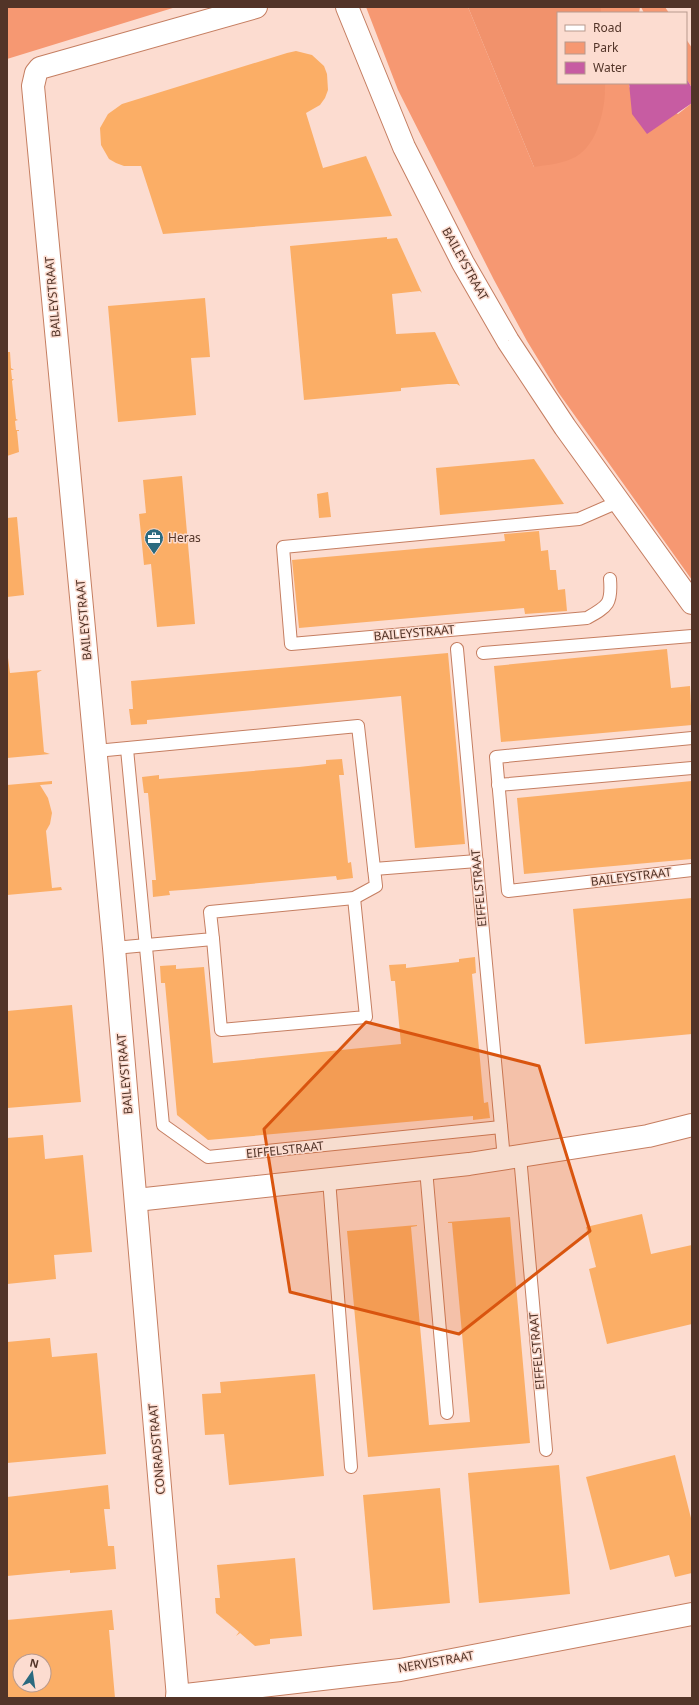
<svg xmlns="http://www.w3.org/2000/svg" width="699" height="1705" font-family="'Noto Sans',sans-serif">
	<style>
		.green { fill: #f69872 }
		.forest { fill: #f1926c }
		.water { fill: #c75ca2 }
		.building { fill: #fbae66; fill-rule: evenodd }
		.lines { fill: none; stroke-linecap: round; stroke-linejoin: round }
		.service-casing { stroke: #c57e61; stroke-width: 14 }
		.minor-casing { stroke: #c57e61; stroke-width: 24 }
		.service { stroke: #fff; stroke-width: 12 }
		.minor { stroke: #fff; stroke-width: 22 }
		.marked { fill: #d9550f; fill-opacity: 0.2; stroke: #d9550f; stroke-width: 3; stroke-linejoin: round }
		.labels { text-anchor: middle; stroke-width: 3; stroke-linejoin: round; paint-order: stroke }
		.street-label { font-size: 12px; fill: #523428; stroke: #fcdcd0 }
		.poi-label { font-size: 12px; fill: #523428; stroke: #fcdcd0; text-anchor: start }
	</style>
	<rect width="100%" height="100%" fill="#fcdcd0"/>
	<g class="green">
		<path d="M 7,7 L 176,7 L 7,59 Z"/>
		<path d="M 366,7 L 468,7 L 534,167 L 605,91 L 605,83 L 629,83 L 629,87 L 678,114 L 692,103 L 692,580 L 558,392 L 527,341 L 494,280 L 398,90 Z"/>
		<path d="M 601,7 L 640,7 L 639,13 L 601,13 Z"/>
		<path d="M 641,7 L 665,7 L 669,13 L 644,13 Z"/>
		<path d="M 686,39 L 692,48 L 692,88 L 686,78 Z"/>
	</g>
	<path class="forest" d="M 468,7 L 601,7 L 601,13 L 558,13 L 558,83 L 605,83 C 606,109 597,149 571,159 C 560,164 546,165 534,167 Z"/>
	<path class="water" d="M 686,78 L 692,88 L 692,103 L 647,134 L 632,114 L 629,83 L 686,83 Z"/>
	<g class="building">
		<path d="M 296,51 L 312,55 L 324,66 L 327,74 L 328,90 L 325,98 L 320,105 L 306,113 L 323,168 L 366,156 L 392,216 L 163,234 L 141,166 L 124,166 L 116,163 L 109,159 L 101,145 L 100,128 L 108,114 L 122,104 L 287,53 Z"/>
		<path d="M 387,237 L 387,239 L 397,238 L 422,293 L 420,291 L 392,294 L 396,334 L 435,332 L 460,386 L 457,384 L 448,384 L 401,388 L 401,391 L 304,400 L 290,246 Z"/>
		<path d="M 205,298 L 210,357 L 191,358 L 196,415 L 118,422 L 108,306 Z"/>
		<path d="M 7,352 L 10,352 L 11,368 L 14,370 L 11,370 L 12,379 L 14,379 L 12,381 L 16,419 L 18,420 L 15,421 L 16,430 L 19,430 L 19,431 L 17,431 L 19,452 L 7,456 Z"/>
		<path d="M 534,459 L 564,504 L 440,515 L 436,468 Z"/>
		<path d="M 182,476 L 195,624 L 157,627 L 151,564 L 144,565 L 139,514 L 146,513 L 143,480 Z"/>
		<path d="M 328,492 L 331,517 L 319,518 L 317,494 Z"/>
		<path d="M 17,517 L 24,595 L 7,597 L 7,518 Z"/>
		<path d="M 539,531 L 541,551 L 548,550 L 550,570 L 556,570 L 558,590 L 565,589 L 567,611 L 525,614 L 524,608 L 299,628 L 292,560 L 505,541 L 504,534 Z"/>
		<path d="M 667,649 L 671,688 L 690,686 L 692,725 L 501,742 L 494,666 Z"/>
		<path d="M 7,650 L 10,673 L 42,670 L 37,673 L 44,752 L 50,754 L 7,758 Z"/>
		<path d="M 448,653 L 465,844 L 415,848 L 401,696 L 147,720 L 147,724 L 131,725 L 129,709 L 133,709 L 131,681 Z"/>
		<path d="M 342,759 L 344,775 L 339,775 L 348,863 L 351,862 L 353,878 L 337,880 L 336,876 L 196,889 L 169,891 L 170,895 L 153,897 L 152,880 L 156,880 L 152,836 L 148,793 L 144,793 L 142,777 L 159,775 L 159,779 L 299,767 L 326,764 L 326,760 Z"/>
		<path d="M 52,781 L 52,784 L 40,785 L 48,798 L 52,813 L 50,824 L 46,831 L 52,888 L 61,887 L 62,890 L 7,895 L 7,785 Z"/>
		<path d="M 692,781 L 692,859 L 524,874 L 517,798 Z"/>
		<path d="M 692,898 L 692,1034 L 585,1044 L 573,909 Z"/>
		<path d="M 475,957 L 476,973 L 472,974 L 478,1038 L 484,1103 L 488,1102 L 490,1118 L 473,1120 L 473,1116 L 208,1140 L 177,1115 L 165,983 L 161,983 L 160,966 L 176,965 L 176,969 L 204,967 L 213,1063 L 401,1044 L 395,981 L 391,981 L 389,965 L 406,964 L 406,968 L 459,962 L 459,959 Z"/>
		<path d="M 72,1005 L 81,1102 L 7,1108 L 7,1011 Z"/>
		<path d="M 43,1135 L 45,1159 L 83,1155 L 92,1252 L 54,1255 L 56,1279 L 7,1284 L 7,1138 Z"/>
		<path d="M 642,1214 L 651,1254 L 692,1245 L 692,1324 L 607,1344 L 589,1269 L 596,1267 L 586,1227 Z"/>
		<path d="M 510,1217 L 530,1443 L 368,1457 L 347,1231 L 417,1225 L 417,1226 L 411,1227 L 429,1425 L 470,1422 L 452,1223 L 448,1223 L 448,1222 Z"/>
		<path d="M 50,1338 L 52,1357 L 97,1353 L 106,1454 L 7,1463 L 7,1342 Z"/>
		<path d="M 315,1374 L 324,1476 L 229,1485 L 224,1434 L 205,1435 L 202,1394 L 221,1393 L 220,1382 Z"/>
		<path d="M 675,1455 L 692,1522 L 692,1573 L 675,1577 L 669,1555 L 610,1570 L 586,1477 Z"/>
		<path d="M 559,1465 L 570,1594 L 479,1603 L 468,1473 Z"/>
		<path d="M 108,1485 L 110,1509 L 104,1509 L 108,1546 L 114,1546 L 116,1569 L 70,1573 L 70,1570 L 7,1576 L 7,1497 Z"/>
		<path d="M 440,1488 L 450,1603 L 373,1610 L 363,1495 Z"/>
		<path d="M 295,1558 L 302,1636 L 270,1639 L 270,1644 L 255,1646 L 240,1633 L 236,1636 L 239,1632 L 216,1613 L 215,1598 L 220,1598 L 217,1565 Z"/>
		<path d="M 112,1610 L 114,1630 L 109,1630 L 115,1698 L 7,1698 L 7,1620 ZM 20,1661 L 44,1661 L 44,1685 L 20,1685 Z"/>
	</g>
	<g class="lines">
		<defs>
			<g id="service">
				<path d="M 610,579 C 612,604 608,606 587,618 L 291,644 L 283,547 L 579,519 L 618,502"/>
				<path d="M 457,649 L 504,1159"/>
				<path d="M 483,653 L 692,636"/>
				<path d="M 692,738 L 496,757 L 508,891 L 692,870"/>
				<path d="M 127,749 L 163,1125 L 208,1157 L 501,1127"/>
				<path d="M 96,751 L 358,726 L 376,886 L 354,898 L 210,912 L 213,939 L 114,948"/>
				<path d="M 498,785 L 692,768"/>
				<path d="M 374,869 L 477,861"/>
				<path d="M 213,939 L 221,1030 L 366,1017 L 354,898"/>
				<path d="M 520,1156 L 546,1450"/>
				<path d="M 426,1169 L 447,1413"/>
				<path d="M 329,1179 L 351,1467"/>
			</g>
			<g id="minor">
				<path d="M 347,7 L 404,147 L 463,263 L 508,341 L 565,427 L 692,603"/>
				<path d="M 136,1200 L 469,1164 L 648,1136 L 692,1125"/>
				<path d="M 177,1696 L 400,1670 L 692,1614"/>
				<path d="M 178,1698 L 114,948 L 33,86 L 36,73 L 40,68 L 256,7"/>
			</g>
		</defs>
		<use href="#service" class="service-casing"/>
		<use href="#minor" class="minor-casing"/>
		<use href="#service" class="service"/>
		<use href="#minor" class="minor"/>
	</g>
	<path class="marked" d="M 366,1022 L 539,1066 L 590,1231 L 459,1334 L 290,1292 L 264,1129 Z"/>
	<defs>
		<symbol id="office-pin" viewBox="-11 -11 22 30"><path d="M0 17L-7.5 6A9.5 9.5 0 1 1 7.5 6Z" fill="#2b6a7f" stroke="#fcdcd0"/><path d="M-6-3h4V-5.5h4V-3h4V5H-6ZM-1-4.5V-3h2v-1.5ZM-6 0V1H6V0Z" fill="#fff"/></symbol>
	</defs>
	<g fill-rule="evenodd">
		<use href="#office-pin" x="143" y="527" width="22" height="30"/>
	</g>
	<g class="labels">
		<g class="street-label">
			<text transform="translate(465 264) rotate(61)" y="4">BAILEYSTRAAT</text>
			<text transform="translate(53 297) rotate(-95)" y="4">BAILEYSTRAAT</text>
			<text transform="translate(84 620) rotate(-95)" y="4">BAILEYSTRAAT</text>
			<text transform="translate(414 633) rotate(-5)" y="4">BAILEYSTRAAT</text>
			<text transform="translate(631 877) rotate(-7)" y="4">BAILEYSTRAAT</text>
			<text transform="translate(479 888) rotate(-95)" y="4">EIFFELSTRAAT</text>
			<text transform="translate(125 1074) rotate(-95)" y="4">BAILEYSTRAAT</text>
			<text transform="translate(285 1150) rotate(-6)" y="4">EIFFELSTRAAT</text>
			<text transform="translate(537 1351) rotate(-95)" y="4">EIFFELSTRAAT</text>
			<text transform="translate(157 1449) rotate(-95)" y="4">CONRADSTRAAT</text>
			<text transform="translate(436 1662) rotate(-10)" y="4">NERVISTRAAT</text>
		</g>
		<g class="poi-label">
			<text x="168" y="542">Heras</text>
		</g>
	</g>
	<rect width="699" height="1705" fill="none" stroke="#523428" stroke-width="16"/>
	<rect x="557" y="12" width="130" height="72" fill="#fcdcd0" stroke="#b8998d"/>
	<rect x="565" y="25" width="20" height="6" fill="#ffffff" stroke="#b8998d"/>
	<text x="593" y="32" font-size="12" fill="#523428">Road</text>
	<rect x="565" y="42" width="20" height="12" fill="#f69872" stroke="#b8998d"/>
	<text x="593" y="52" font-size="12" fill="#523428">Park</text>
	<rect x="565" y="62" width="20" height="12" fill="#c75ca2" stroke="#b8998d"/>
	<text x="593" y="72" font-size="12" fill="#523428">Water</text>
	<g transform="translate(32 1673) rotate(13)"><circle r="19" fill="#fcdcd0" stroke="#b8998d"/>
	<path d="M0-3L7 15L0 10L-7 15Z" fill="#2b6a7f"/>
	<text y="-6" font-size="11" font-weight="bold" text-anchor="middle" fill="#523428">N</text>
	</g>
</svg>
